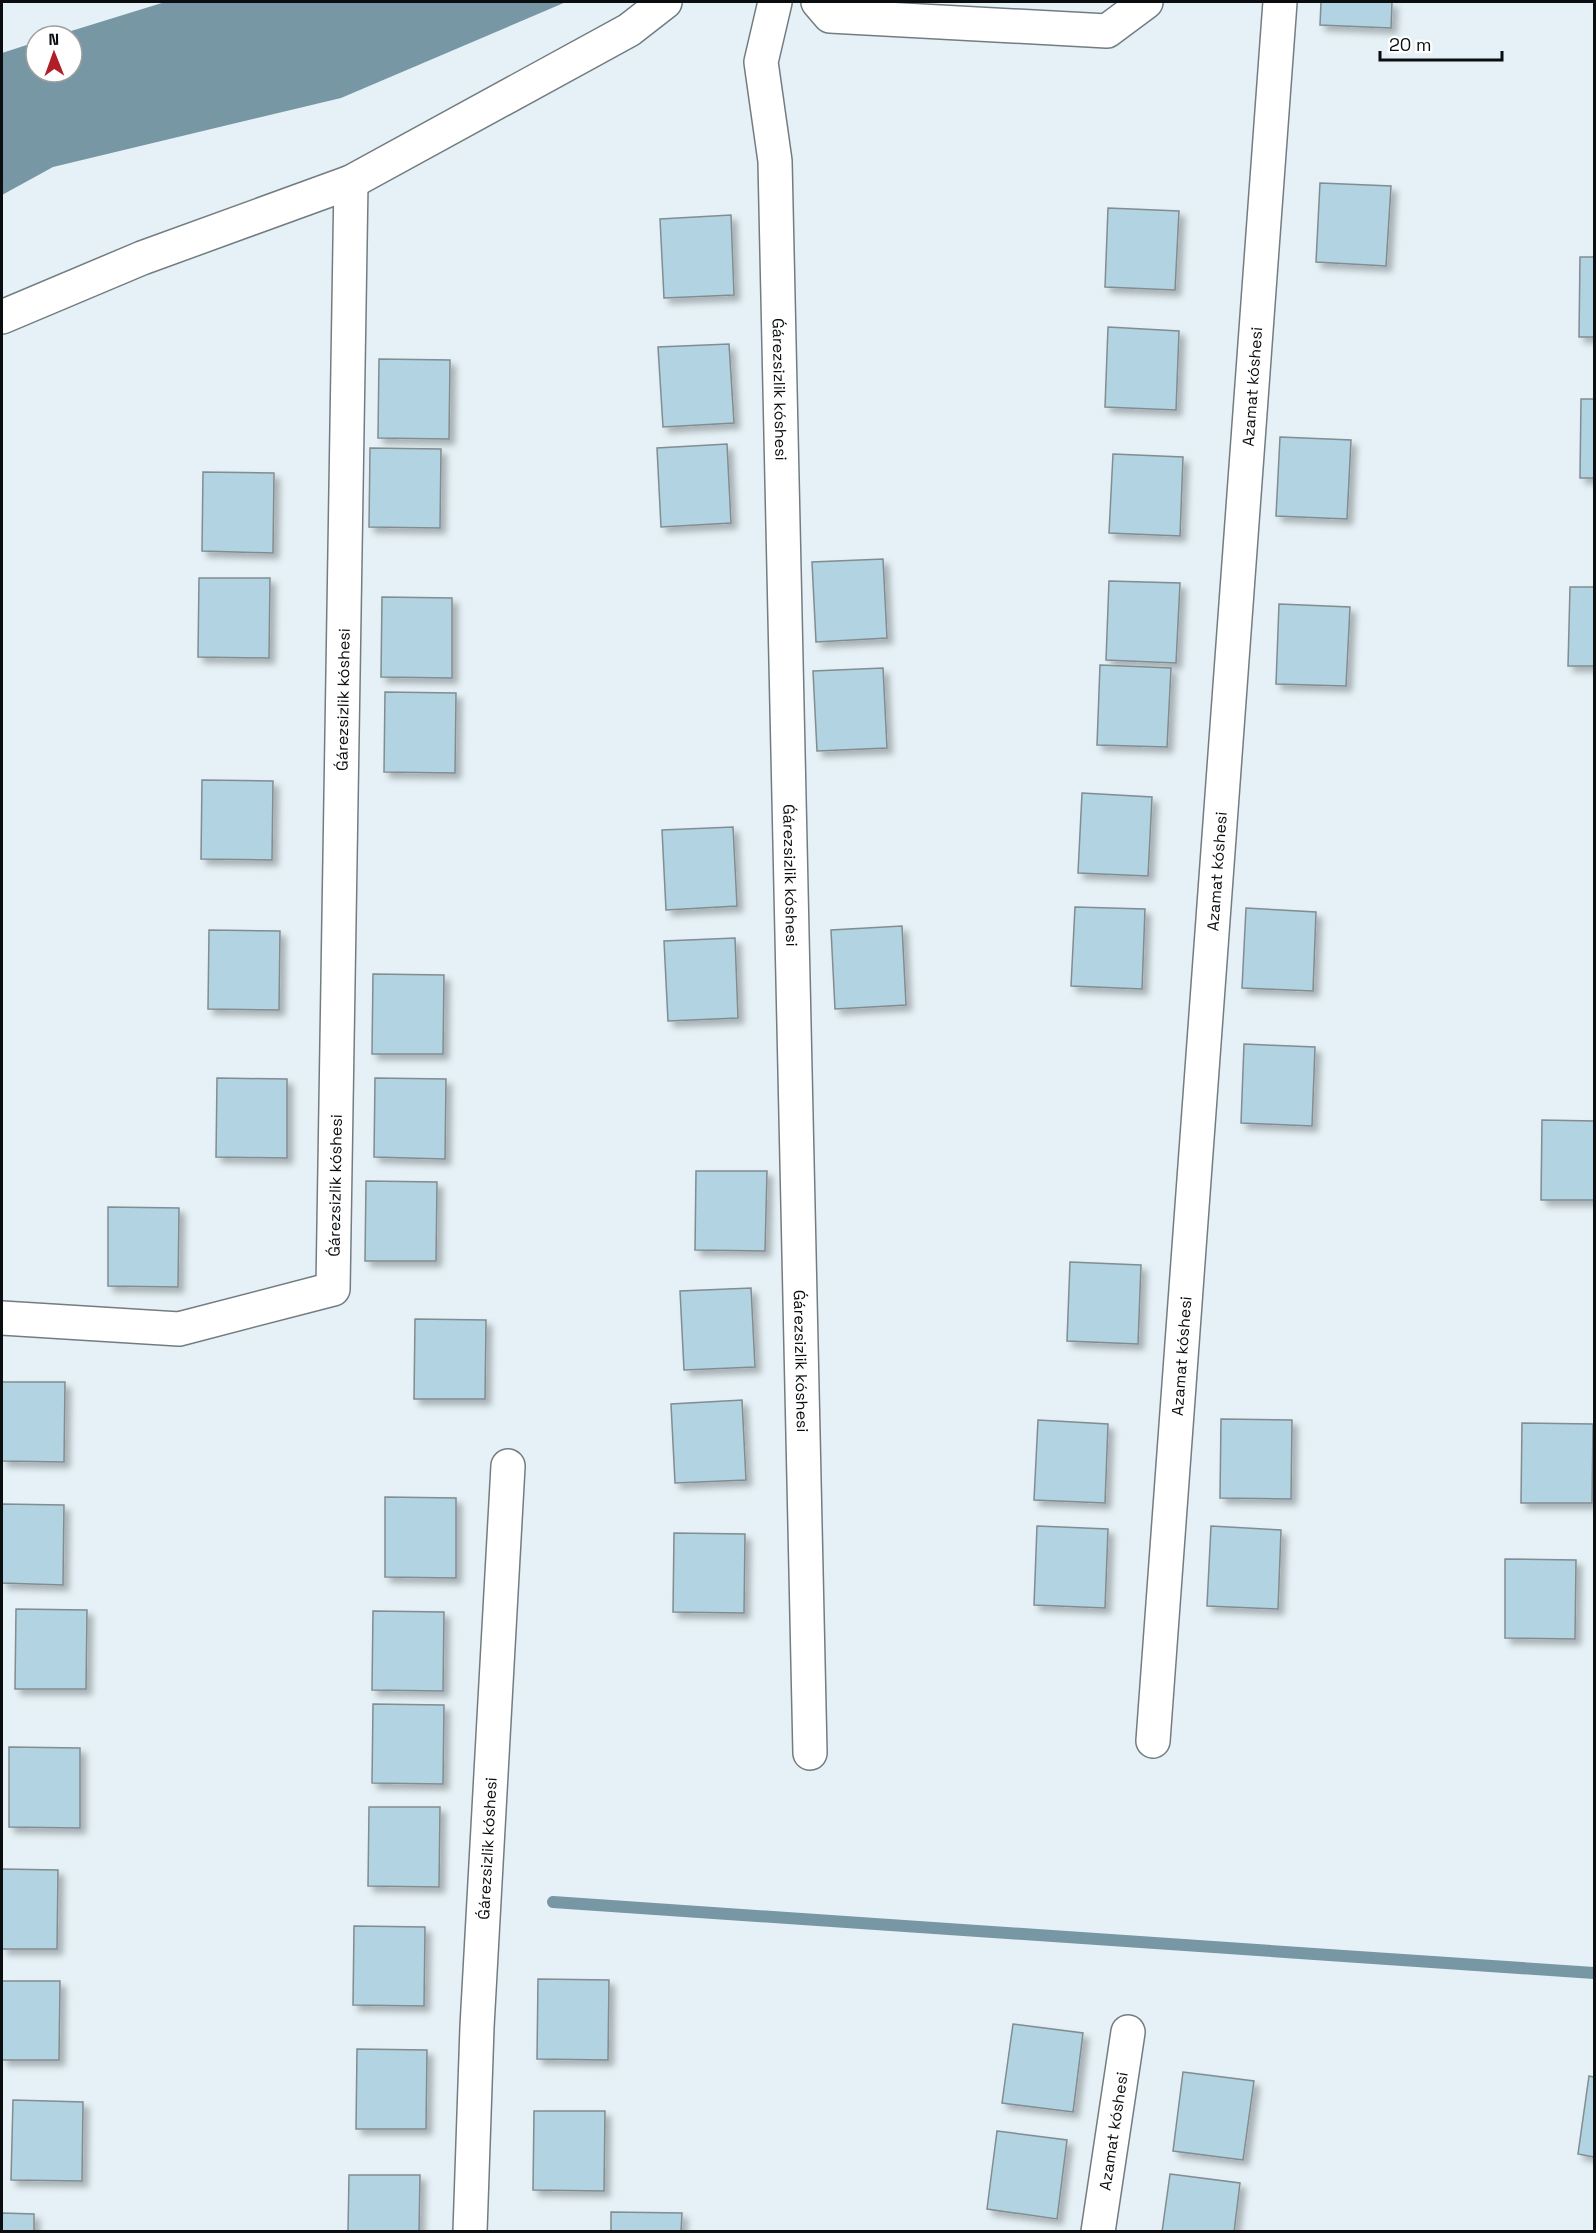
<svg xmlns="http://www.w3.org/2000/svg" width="1596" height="2233" font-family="'Space Grotesk',sans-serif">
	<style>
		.water { fill: #7897a4 }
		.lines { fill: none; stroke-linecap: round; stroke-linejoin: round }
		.stream { stroke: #7897a4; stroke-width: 12 }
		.building { fill: #b2d3e1; stroke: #828d91; stroke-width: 1.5; filter: url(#shadow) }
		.minor-casing { stroke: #737d81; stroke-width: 36 }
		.minor { stroke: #fff; stroke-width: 33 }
		.labels { text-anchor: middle; stroke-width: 6; stroke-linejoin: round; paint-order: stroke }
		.street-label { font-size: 16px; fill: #0b0e10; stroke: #fff }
	</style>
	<defs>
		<filter id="shadow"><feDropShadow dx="5.5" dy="5.5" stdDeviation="3" flood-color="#0004"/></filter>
	</defs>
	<rect width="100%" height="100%" fill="#e5f1f6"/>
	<path class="water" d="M 165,2 L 566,2 L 341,98 L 53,167 L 2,195 L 2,53 L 36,42 L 36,72 L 72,72 L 72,36 L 55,36 Z"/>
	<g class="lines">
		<path class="stream" d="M 553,1902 L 1594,1973"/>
	</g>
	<g class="building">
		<path d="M 1321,2 L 1392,2 L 1391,28 L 1320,25 Z"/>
		<path d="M 1320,183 L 1391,186 L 1386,266 L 1316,262 Z"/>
		<path d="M 1108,208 L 1179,211 L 1175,290 L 1105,287 Z"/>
		<path d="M 731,215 L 734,295 L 664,298 L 660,219 Z"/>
		<path d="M 1580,257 L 1594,257 L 1594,337 L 1579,337 Z"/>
		<path d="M 1108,327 L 1179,331 L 1176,410 L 1105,407 Z"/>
		<path d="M 729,344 L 734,423 L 663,427 L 658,347 Z"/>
		<path d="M 379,359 L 450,360 L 449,439 L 378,438 Z"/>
		<path d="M 1581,399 L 1594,399 L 1594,478 L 1580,478 Z"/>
		<path d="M 1280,437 L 1351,440 L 1347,519 L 1276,516 Z"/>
		<path d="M 727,444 L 731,523 L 661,527 L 657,448 Z"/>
		<path d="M 370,448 L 441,449 L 440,528 L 369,527 Z"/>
		<path d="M 1113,454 L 1183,457 L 1180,536 L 1109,533 Z"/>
		<path d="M 203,472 L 274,473 L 273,553 L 202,551 Z"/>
		<path d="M 883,559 L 887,638 L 816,642 L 812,562 Z"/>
		<path d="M 199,578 L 270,578 L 269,658 L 198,657 Z"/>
		<path d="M 1109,581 L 1180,583 L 1176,663 L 1106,660 Z"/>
		<path d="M 1570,587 L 1594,587 L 1594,666 L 1568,666 Z"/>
		<path d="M 382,597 L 452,598 L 452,678 L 381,677 Z"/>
		<path d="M 1279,604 L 1350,607 L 1346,686 L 1276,684 Z"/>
		<path d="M 1100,665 L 1171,668 L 1167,747 L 1097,745 Z"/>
		<path d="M 883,668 L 887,748 L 817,751 L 813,671 Z"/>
		<path d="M 385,692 L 456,693 L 455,773 L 384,772 Z"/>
		<path d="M 202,780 L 273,781 L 272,860 L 201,859 Z"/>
		<path d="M 1082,793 L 1152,797 L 1148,876 L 1078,873 Z"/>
		<path d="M 733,827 L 737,906 L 666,910 L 662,830 Z"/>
		<path d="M 1075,907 L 1145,909 L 1142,989 L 1071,986 Z"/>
		<path d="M 1246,908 L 1316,912 L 1313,991 L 1242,988 Z"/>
		<path d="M 902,926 L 906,1005 L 835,1009 L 831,930 Z"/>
		<path d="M 209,930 L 280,931 L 279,1010 L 208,1009 Z"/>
		<path d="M 735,938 L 738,1018 L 668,1021 L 664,941 Z"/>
		<path d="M 373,974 L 444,975 L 443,1054 L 372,1054 Z"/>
		<path d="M 1244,1044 L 1315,1047 L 1312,1126 L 1241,1123 Z"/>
		<path d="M 217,1078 L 287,1079 L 287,1158 L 216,1157 Z"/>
		<path d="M 375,1078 L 446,1079 L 445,1159 L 374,1157 Z"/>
		<path d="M 1542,1120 L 1594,1121 L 1594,1200 L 1541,1200 Z"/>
		<path d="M 696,1171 L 767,1171 L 765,1251 L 695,1250 Z"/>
		<path d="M 366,1181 L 437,1182 L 436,1261 L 365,1261 Z"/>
		<path d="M 108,1207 L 179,1208 L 178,1287 L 108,1286 Z"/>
		<path d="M 1070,1262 L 1141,1265 L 1138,1344 L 1067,1341 Z"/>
		<path d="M 751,1288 L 755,1367 L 684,1370 L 680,1291 Z"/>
		<path d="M 415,1319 L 486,1320 L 485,1399 L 414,1399 Z"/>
		<path d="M 2,1382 L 65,1382 L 64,1462 L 2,1461 Z"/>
		<path d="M 742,1400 L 746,1480 L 675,1483 L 671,1404 Z"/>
		<path d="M 1221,1419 L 1292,1420 L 1291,1499 L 1220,1498 Z"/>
		<path d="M 1038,1420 L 1108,1424 L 1105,1503 L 1034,1500 Z"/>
		<path d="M 1522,1423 L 1593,1424 L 1592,1503 L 1521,1503 Z"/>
		<path d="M 385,1497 L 456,1498 L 456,1578 L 385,1577 Z"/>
		<path d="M 2,1504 L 64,1505 L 63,1585 L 2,1583 Z"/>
		<path d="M 1037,1526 L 1108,1529 L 1105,1608 L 1034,1605 Z"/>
		<path d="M 1211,1526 L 1281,1530 L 1278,1609 L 1207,1606 Z"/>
		<path d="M 674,1533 L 745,1534 L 744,1613 L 673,1612 Z"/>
		<path d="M 1505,1559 L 1576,1560 L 1575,1639 L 1505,1638 Z"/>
		<path d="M 16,1609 L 87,1610 L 86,1689 L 15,1689 Z"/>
		<path d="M 373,1611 L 444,1612 L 443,1691 L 372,1690 Z"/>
		<path d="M 373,1704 L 444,1705 L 443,1784 L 372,1783 Z"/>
		<path d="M 9,1747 L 80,1748 L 80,1828 L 9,1827 Z"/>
		<path d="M 369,1807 L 440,1807 L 439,1887 L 368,1886 Z"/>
		<path d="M 2,1869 L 58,1870 L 57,1949 L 2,1949 Z"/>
		<path d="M 354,1926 L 425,1927 L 424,2006 L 353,2005 Z"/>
		<path d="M 538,1979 L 609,1980 L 608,2060 L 537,2059 Z"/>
		<path d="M 2,1981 L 60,1981 L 59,2060 L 2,2060 Z"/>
		<path d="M 1013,2024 L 1083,2033 L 1073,2112 L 1002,2103 Z"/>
		<path d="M 357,2049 L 427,2050 L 426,2129 L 356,2129 Z"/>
		<path d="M 1183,2072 L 1254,2081 L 1243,2160 L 1173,2151 Z"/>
		<path d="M 1589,2076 L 1594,2077 L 1594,2157 L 1578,2154 Z"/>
		<path d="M 13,2100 L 83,2102 L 82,2181 L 11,2180 Z"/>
		<path d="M 534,2111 L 605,2111 L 604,2191 L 533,2190 Z"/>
		<path d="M 997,2131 L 1067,2140 L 1057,2219 L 987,2209 Z"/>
		<path d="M 1170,2174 L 1240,2183 L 1234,2232 L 1162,2232 Z"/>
		<path d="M 349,2175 L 420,2175 L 419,2232 L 348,2232 Z"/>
		<path d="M 611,2212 L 682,2213 L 681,2232 L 611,2232 Z"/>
		<path d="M 2,2213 L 34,2214 L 34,2232 L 2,2232 Z"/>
	</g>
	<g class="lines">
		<defs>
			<g id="minor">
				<path id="s1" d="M 775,2 L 761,62 L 775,161 L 810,1753"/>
				<path d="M 818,2 L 830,16 L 1107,31 L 1146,2"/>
				<path d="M 2,317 L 142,258 L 351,182 L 629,30 L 665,2"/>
				<path id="s2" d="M 2,1318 L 179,1329 L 333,1289 L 351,182"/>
				<path id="s3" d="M 1153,1741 L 1280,2"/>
				<path id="s4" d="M 470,2232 L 477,2027 L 508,1466"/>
				<path id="s5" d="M 1098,2232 L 1128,2032"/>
			</g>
		</defs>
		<use href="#minor" class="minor-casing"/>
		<use href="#minor" class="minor"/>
	</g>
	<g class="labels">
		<g class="street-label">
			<text dy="6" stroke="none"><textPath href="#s3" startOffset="1358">Azamat kóshesi</textPath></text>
			<text dy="6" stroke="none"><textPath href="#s1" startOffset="390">Ǵárezsizlik kóshesi</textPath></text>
			<text dy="6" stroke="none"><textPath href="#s2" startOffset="926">Ǵárezsizlik kóshesi</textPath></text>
			<text dy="6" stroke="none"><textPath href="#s3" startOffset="872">Azamat kóshesi</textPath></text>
			<text dy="6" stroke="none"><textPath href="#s1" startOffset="876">Ǵárezsizlik kóshesi</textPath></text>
			<text dy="6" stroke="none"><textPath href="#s2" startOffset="440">Ǵárezsizlik kóshesi</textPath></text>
			<text dy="6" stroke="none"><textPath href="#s3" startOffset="386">Azamat kóshesi</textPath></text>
			<text dy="6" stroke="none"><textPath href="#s1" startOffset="1362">Ǵárezsizlik kóshesi</textPath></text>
			<text dy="6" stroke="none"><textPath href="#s4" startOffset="384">Ǵárezsizlik kóshesi</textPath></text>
			<text dy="6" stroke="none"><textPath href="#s5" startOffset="102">Azamat kóshesi</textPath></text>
		</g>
	</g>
	<rect width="1596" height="2233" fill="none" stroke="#0b0e10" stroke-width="6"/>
	<g transform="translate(54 54) rotate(359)"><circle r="28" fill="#ffffff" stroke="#9d9f9f" stroke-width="1.5"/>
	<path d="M0-4.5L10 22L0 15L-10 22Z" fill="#b01e28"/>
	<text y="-9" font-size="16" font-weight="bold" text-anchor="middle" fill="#0b0e10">N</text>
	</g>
	<path d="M1380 51v9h122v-9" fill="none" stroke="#0b0e10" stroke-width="3"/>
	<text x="1389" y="51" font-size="18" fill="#0b0e10" stroke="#ffffff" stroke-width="4.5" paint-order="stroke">20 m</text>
</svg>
